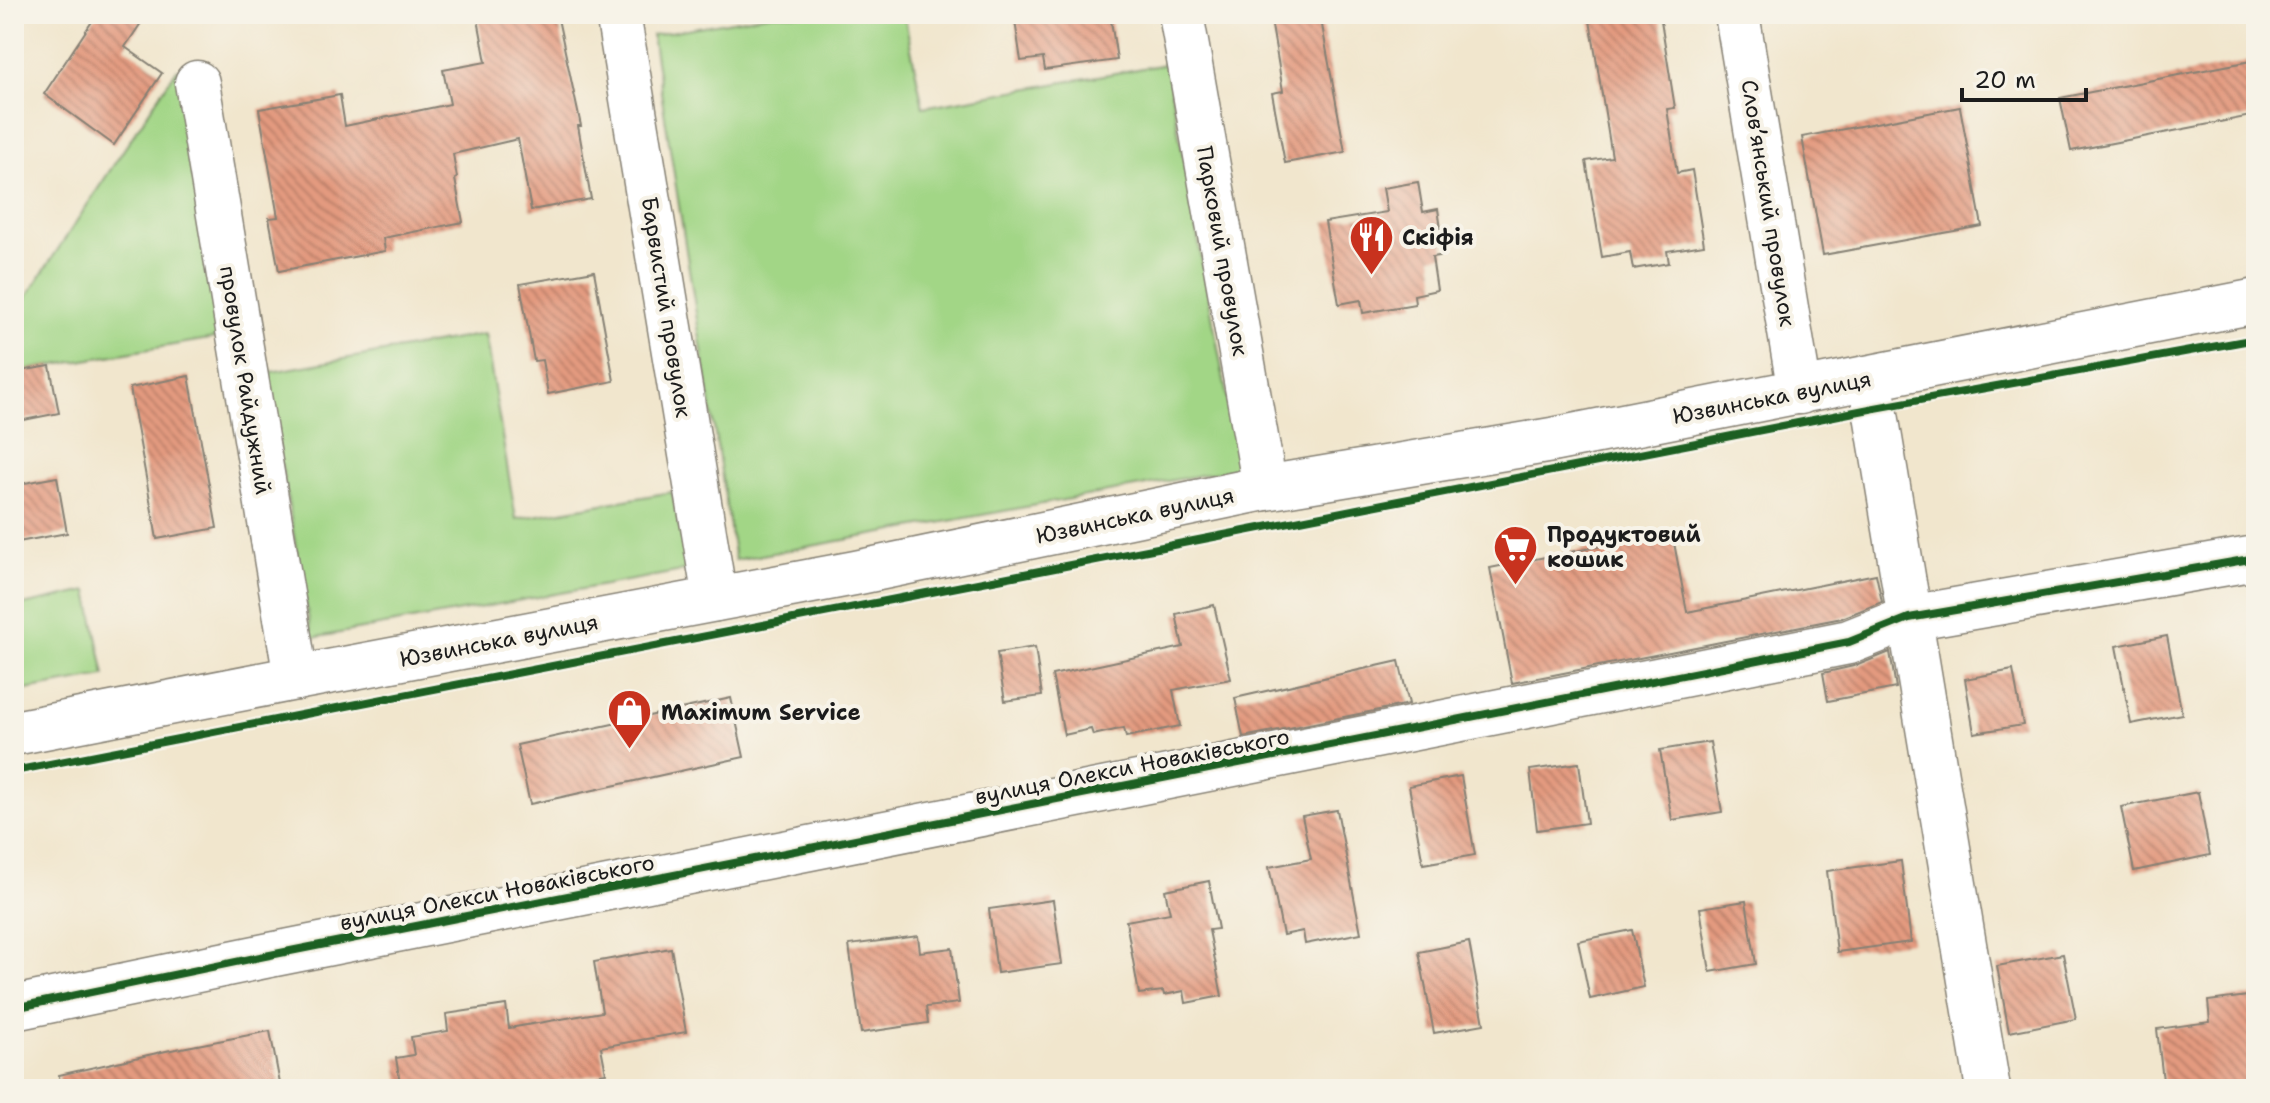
<svg xmlns="http://www.w3.org/2000/svg" width="2270" height="1103" font-family="'Shantell Sans',sans-serif">
	<style>
		.green { fill: #a2d686; stroke: #5f7951; stroke-width: 2 }
		.building { fill: url(#building-back-hatch) }
		.lines { fill: none; stroke-linecap: round; stroke-linejoin: round }
		.minor-casing { stroke: #868174; stroke-width: 47 }
		.secondary-casing { stroke: #868174; stroke-width: 47 }
		.minor { stroke: #fff; stroke-width: 44 }
		.secondary { stroke: #fff; stroke-width: 44 }
		.cycleway-casing { stroke: #f7f3e8; stroke-width: 13 }
		.cycleway { stroke: #1b5e20; stroke-width: 8 }
		.labels { text-anchor: middle; stroke-width: 8; stroke-linejoin: round; paint-order: stroke }
		.street-label { font-size: 22px; fill: #1c1c1c; stroke: #f7f3e8 }
		.poi-label { font-size: 22px; font-weight: bold; fill: #1c1c1c; stroke: #f7f3e8; text-anchor: start }
	</style>
	<defs>
		<pattern id="building-back-hatch" width="6" height="6" patternUnits="userSpaceOnUse" patternTransform="scale(2)"><rect width="6" height="6" fill="#e39a7f"/><path d="M-1 5l2 2M0 0l6 6M5-1l2 2" fill="none" stroke="#b77d67"/></pattern>
	</defs>
	<rect width="100%" height="100%" fill="#f7f3e8"/>
	<filter id="ink" filterUnits="userSpaceOnUse"><feTurbulence type="fractalNoise" baseFrequency=".0125" numOctaves="2"/><feDisplacementMap in="SourceGraphic" scale="16" xChannelSelector="R" yChannelSelector="G"/><feConvolveMatrix kernelMatrix="1 2 1 2 8 2 1 2 1" color-interpolation-filters="sRGB"/></filter>
	<filter id="wash" filterUnits="userSpaceOnUse"><feTurbulence type="fractalNoise" baseFrequency=".006" numOctaves="4" result="noise"/><feDisplacementMap in="SourceGraphic" scale="32" xChannelSelector="R" yChannelSelector="G"/><feGaussianBlur stdDeviation="1.8" result="paint"/><feColorMatrix in="noise" values="0 0 0 0 0 0 0 0 0 0 0 0 0 0 0 0 0 1.4 0 .05"/><feComposite in="paint" operator="in"/></filter>
	<g filter="url(#wash)">
		<rect width="100%" height="100%" fill="#f1e6cd"/>
		<g class="green">
			<path d="M 772,14 L 904,14 L 923,107 L 1166,64 L 1240,468 L 735,560 L 652,35 Z"/>
			<path d="M 177,69 L 197,83 L 239,334 L 14,372 L 14,316 Z"/>
			<path d="M 485,334 L 516,519 L 672,492 L 688,570 L 312,638 L 265,373 Z"/>
			<path d="M 88,591 L 105,676 L 14,692 L 14,607 Z"/>
		</g>
		<g id="blocks">
			<g class="building">
				<path d="M 97,14 L 147,14 L 125,47 L 162,73 L 114,145 L 44,94 Z"/>
				<path d="M 477,14 L 557,14 L 581,126 L 578,126 L 591,199 L 531,210 L 518,139 L 453,154 L 457,178 L 455,179 L 463,222 L 383,238 L 385,251 L 279,271 L 269,218 L 278,217 L 259,109 L 340,95 L 345,126 L 450,104 L 443,70 L 486,62 Z"/>
				<path d="M 1014,14 L 1110,14 L 1117,60 L 1045,70 L 1043,58 L 1021,61 Z"/>
				<path d="M 1270,14 L 1320,14 L 1345,152 L 1285,163 L 1272,93 L 1283,91 Z"/>
				<path d="M 1589,14 L 1660,14 L 1675,108 L 1667,109 L 1677,173 L 1692,170 L 1704,245 L 1667,251 L 1669,263 L 1633,269 L 1630,252 L 1602,257 L 1586,161 L 1612,157 Z"/>
				<path d="M 2256,60 L 2256,115 L 2071,151 L 2060,98 Z"/>
				<path d="M 1960,107 L 1982,226 L 1823,255 L 1802,137 Z"/>
				<path d="M 1418,182 L 1423,212 L 1438,209 L 1445,255 L 1432,257 L 1437,290 L 1414,295 L 1415,304 L 1363,313 L 1361,300 L 1339,304 L 1325,222 L 1387,212 L 1383,188 Z"/>
				<path d="M 594,271 L 614,381 L 548,394 L 542,360 L 534,361 L 520,284 Z"/>
				<path d="M 50,366 L 59,413 L 14,422 L 14,372 Z"/>
				<path d="M 189,376 L 217,528 L 157,539 L 130,388 Z"/>
				<path d="M 57,477 L 67,533 L 18,542 L 14,520 L 14,485 Z"/>
				<path d="M 1672,532 L 1687,612 L 1876,574 L 1882,602 L 1842,618 L 1512,683 L 1490,568 Z"/>
				<path d="M 1214,605 L 1231,679 L 1173,690 L 1180,726 L 1126,737 L 1124,728 L 1093,735 L 1091,729 L 1064,735 L 1052,675 L 1183,647 L 1176,614 Z"/>
				<path d="M 2167,636 L 2182,714 L 2131,724 L 2116,646 Z"/>
				<path d="M 1035,647 L 1042,696 L 1005,701 L 997,653 Z"/>
				<path d="M 1890,652 L 1896,688 L 1828,701 L 1823,673 L 1858,665 Z"/>
				<path d="M 1399,661 L 1409,704 L 1243,737 L 1235,698 Z"/>
				<path d="M 2013,670 L 2023,725 L 1974,733 L 1965,679 Z"/>
				<path d="M 731,698 L 744,757 L 530,804 L 517,745 Z"/>
				<path d="M 1710,742 L 1722,812 L 1672,820 L 1660,750 Z"/>
				<path d="M 1579,763 L 1587,823 L 1537,830 L 1530,770 Z"/>
				<path d="M 1461,776 L 1475,855 L 1423,864 L 1409,786 Z"/>
				<path d="M 2198,792 L 2210,855 L 2134,871 L 2121,807 Z"/>
				<path d="M 1337,810 L 1361,933 L 1305,944 L 1303,931 L 1283,935 L 1269,867 L 1311,859 L 1302,816 Z"/>
				<path d="M 1901,861 L 1911,942 L 1837,952 L 1827,871 Z"/>
				<path d="M 1209,881 L 1218,929 L 1209,930 L 1222,996 L 1186,1003 L 1184,991 L 1164,995 L 1163,991 L 1139,994 L 1126,921 L 1170,913 L 1165,890 Z"/>
				<path d="M 1053,900 L 1062,964 L 997,973 L 989,909 Z"/>
				<path d="M 1746,901 L 1756,964 L 1710,972 L 1700,908 Z"/>
				<path d="M 1632,930 L 1644,987 L 1590,999 L 1578,941 Z"/>
				<path d="M 918,936 L 920,952 L 952,948 L 959,1003 L 926,1007 L 928,1023 L 861,1033 L 849,945 Z"/>
				<path d="M 1469,942 L 1484,1024 L 1434,1033 L 1419,952 Z"/>
				<path d="M 671,948 L 686,1032 L 601,1047 L 606,1073 L 516,1089 L 401,1089 L 396,1058 L 414,1055 L 411,1037 L 448,1031 L 446,1014 L 506,1005 L 509,1028 L 602,1012 L 594,962 Z"/>
				<path d="M 2063,954 L 2076,1019 L 2009,1032 L 1997,966 Z"/>
				<path d="M 2256,995 L 2256,1089 L 2164,1089 L 2157,1029 L 2210,1022 L 2208,1001 Z"/>
				<path d="M 270,1031 L 281,1089 L 60,1089 L 59,1075 L 166,1051 Z"/>
			</g>
		</g>
	</g>
	<g filter="url(#ink)">
		<use href="#blocks" fill-opacity="0" stroke="#868174" stroke-width="2"/>
		<g class="lines">
			<defs>
				<g id="minor">
					<path d="M 618,14 L 715,599"/>
					<path d="M 1181,14 L 1265,488"/>
					<path d="M 1737,14 L 1800,392"/>
					<path d="M 197,83 L 296,678"/>
					<path d="M 1870,378 L 1988,1089"/>
					<path d="M 14,1008 L 265,956 L 1849,642 L 1909,618 L 2256,558"/>
				</g>
				<path id="secondary" d="M 14,733 L 296,678 L 855,573 L 1265,488 L 1552,440 L 2256,301"/>
			</defs>
			<use href="#minor" class="minor-casing"/>
			<use href="#secondary" class="secondary-casing"/>
			<use href="#minor" class="minor"/>
			<use href="#secondary" class="secondary"/>
			<defs>
				<g id="cycleway">
					<path d="M 14,771 L 1875,408 L 2256,339"/>
					<path d="M 14,1008 L 265,956 L 1849,642 L 1909,618 L 2256,558"/>
				</g>
			</defs>
			<use href="#cycleway" class="cycleway-casing"/>
			<use href="#cycleway" class="cycleway"/>
		</g>
	</g>
	<defs>
		<symbol id="restaurant-pin" viewBox="-11 -11 22 30"><path d="M0 17L-7.5 6A9.5 9.5 0 1 1 7.5 6Z" fill="#c8321e" stroke="#f7f3e8"/><path d="M-5-6h1v4h1v-4h1v4h1v-4h1v5L-1.5 .5V6h-2V.5L-5-1ZM5-6V6H3V1.5H1.5Q1.5-4 5-6Z" fill="#fff"/></symbol>
		<symbol id="supermarket-pin" viewBox="-11 -11 22 30"><path d="M0 17L-7.5 6A9.5 9.5 0 1 1 7.5 6Z" fill="#c8321e" stroke="#f7f3e8"/><path d="M-6-5.5h2.5l.6 2H6L4.5 2H-2.5L-4.4-4H-6ZM-1.5 3.2a1.3 1.3 0 1 0 .1 0ZM3 3.2a1.3 1.3 0 1 0 .1 0Z" fill="#fff"/></symbol>
		<symbol id="shop-pin" viewBox="-11 -11 22 30"><path d="M0 17L-7.5 6A9.5 9.5 0 1 1 7.5 6Z" fill="#c8321e" stroke="#f7f3e8"/><path d="M-5-2.5h2.3a2.7 3.5 0 0 1 5.4 0H5L5.5 6h-11ZM-1.5-2.5h3a1.5 2.3 0 0 0-3 0Z" fill="#fff"/></symbol>
	</defs>
	<g fill-rule="evenodd">
		<use href="#restaurant-pin" x="1346" y="212" width="51" height="69"/>
		<use href="#supermarket-pin" x="1490" y="522" width="51" height="69"/>
		<use href="#shop-pin" x="604" y="686" width="51" height="69"/>
	</g>
	<g class="labels">
		<g class="street-label">
			<text transform="translate(1769 203) rotate(81)" y="8">Словʼянський провулок</text>
			<text transform="translate(1223 251) rotate(80)" y="8">Парковий провулок</text>
			<text transform="translate(667 307) rotate(81)" y="8">Барвистий провулок</text>
			<text transform="translate(246 380) rotate(81)" y="8">провулок Райдужний</text>
			<text transform="translate(1772 397) rotate(-11)" y="8">Юзвинська вулиця</text>
			<text transform="translate(1135 515) rotate(-12)" y="8">Юзвинська вулиця</text>
			<text transform="translate(499 640) rotate(-11)" y="8">Юзвинська вулиця</text>
			<text transform="translate(1132 766) rotate(-11)" y="8">вулиця Олекси Новаківського</text>
			<text transform="translate(497 892) rotate(-11)" y="8">вулиця Олекси Новаківського</text>
		</g>
		<g class="poi-label">
			<text x="1402" y="245">Скіфія</text>
			<text x="1547" y="542">Продуктовий<tspan x="1547" dy="25">кошик</tspan></text>
			<text x="661" y="720">Maximum Service</text>
		</g>
	</g>
	<rect width="2270" height="1103" fill="none" stroke="#f7f3e8" stroke-width="48"/>
	<path d="M1962 88v12h124v-12" fill="none" stroke="#1c1c1c" stroke-width="4"/>
	<text x="1974" y="88" font-size="24" fill="#1c1c1c" stroke="#f7f3e8" stroke-width="6" paint-order="stroke">20 m</text>
</svg>
